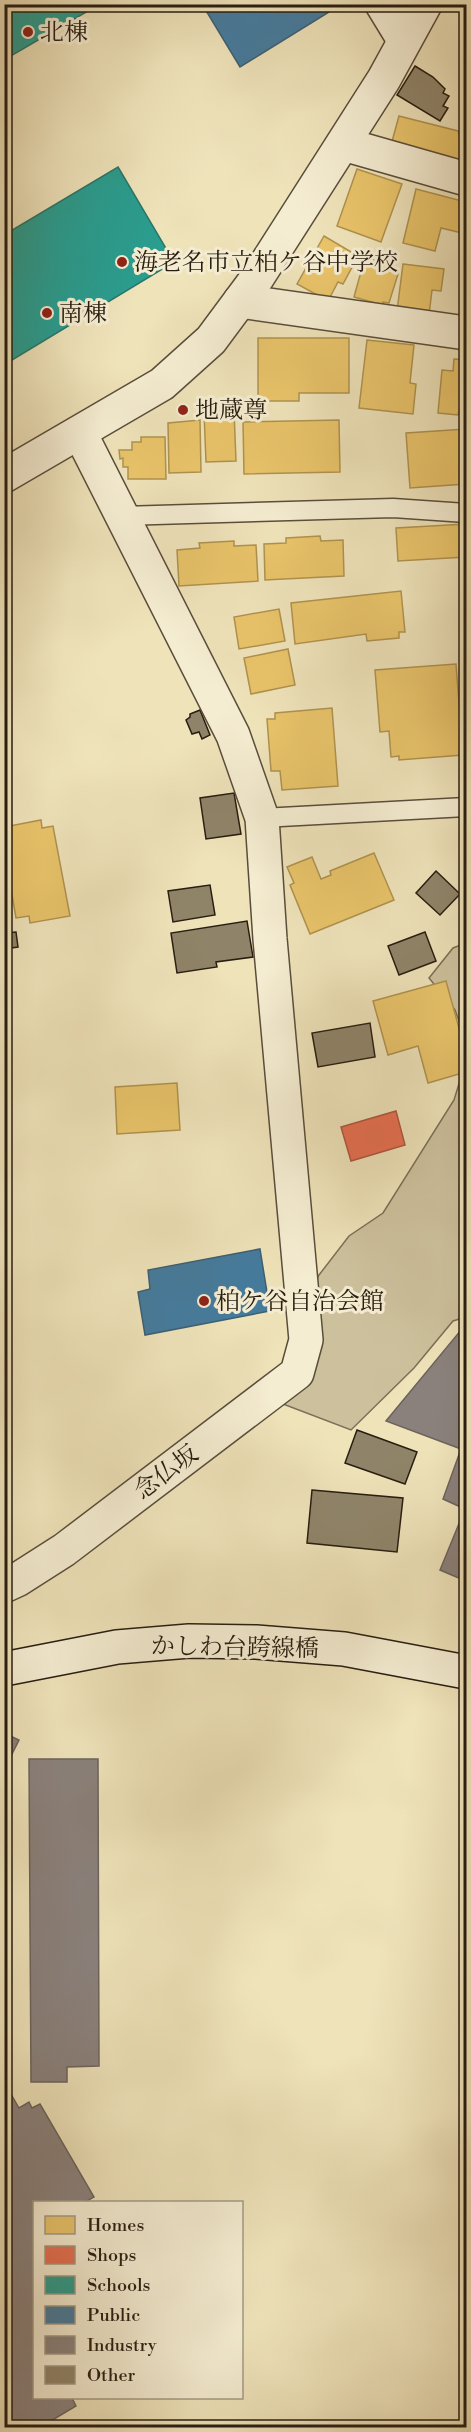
<svg xmlns="http://www.w3.org/2000/svg" width="471" height="2432" font-family="'Libre Bodoni','Noto Serif JP',serif">
	<style>
		.green { fill: #cdc19d; stroke: #7a6f57; stroke-width: 1.5 }
		.homes { fill: #e9c46a; stroke: #af924f; stroke-width: 1.5 }
		.shops { fill: #e76f51; stroke: #ad563e; stroke-width: 1.5 }
		.schools { fill: #2a9d8f; stroke: #297769; stroke-width: 1.5 }
		.public { fill: #457b9d; stroke: #3c5f73; stroke-width: 1.5 }
		.industry { fill: #8a817c; stroke: #6c635c; stroke-width: 1.5 }
		.building { fill: #8f8469; stroke: #271d11; stroke-width: 1.5 }
		.lines { fill: none; stroke-linecap: round; stroke-linejoin: round }
		.lane-casing { stroke: #594e3b; stroke-width: 21 }
		.street-casing { stroke: #594e3b; stroke-width: 36 }
		.secondary-casing { stroke: #271d11; stroke-width: 36 }
		.lane { stroke: #f5edd2; stroke-width: 18 }
		.street { stroke: #f5edd2; stroke-width: 33 }
		.secondary { stroke: #f5edd2; stroke-width: 33 }
		.poi-dot { fill: #8f2418; stroke: #f5edd2; stroke-width: 2 }
		.labels { text-anchor: middle; stroke-width: 6; stroke-linejoin: round; paint-order: stroke }
		.poi-label { font-size: 24px; fill: #271d11; stroke: #f5edd2; text-anchor: start }
		.street-label { font-size: 24px; fill: #271d11; stroke: #f5edd2 }
	</style>
	<rect width="100%" height="100%" fill="#efe3ba"/>
	<filter id="stains"><feTurbulence type="fractalNoise" baseFrequency=".00333" numOctaves="4"/><feColorMatrix values="0 0 0 0 .2 0 0 0 0 .09 0 0 0 0 .02 0 0 0 .5 -.17"/></filter>
	<radialGradient id="worn" r=".72"><stop offset=".6" stop-color="#630" stop-opacity="0"/><stop offset="1" stop-color="#630" stop-opacity=".3"/></radialGradient>
	<g class="green">
		<path d="M 466,943 L 466,1040 L 455,1010 L 429,978 L 453,948 Z"/>
		<path d="M 466,1061 L 466,1317 L 453,1321 L 414,1368 L 351,1430 L 283,1404 L 306,1302 L 319,1275 L 349,1236 L 383,1213 L 454,1100 Z"/>
	</g>
	<g class="homes">
		<path d="M 466,105 L 466,128 L 465,128 L 461,106 Z"/>
		<path d="M 399,116 L 458,131 L 466,153 L 464,165 L 391,145 Z"/>
		<path d="M 357,169 L 402,184 L 381,242 L 337,226 Z"/>
		<path d="M 416,189 L 466,202 L 466,214 L 462,233 L 441,228 L 435,251 L 403,243 Z"/>
		<path d="M 324,236 L 353,253 L 352,255 L 357,258 L 343,284 L 338,282 L 328,301 L 297,284 Z"/>
		<path d="M 365,257 L 393,266 L 391,272 L 398,274 L 389,303 L 383,302 L 382,305 L 354,297 Z"/>
		<path d="M 403,264 L 444,269 L 441,291 L 432,290 L 429,315 L 397,311 Z"/>
		<path d="M 258,338 L 349,338 L 349,393 L 299,393 L 299,401 L 258,401 Z"/>
		<path d="M 367,340 L 414,345 L 410,383 L 416,384 L 413,414 L 359,408 Z"/>
		<path d="M 454,359 L 466,360 L 466,411 L 459,410 L 458,415 L 438,413 L 442,370 L 453,371 Z"/>
		<path d="M 234,411 L 236,461 L 206,462 L 204,412 Z"/>
		<path d="M 200,420 L 201,472 L 169,473 L 168,423 Z"/>
		<path d="M 339,420 L 340,472 L 244,474 L 243,422 Z"/>
		<path d="M 466,429 L 466,484 L 410,488 L 406,433 Z"/>
		<path d="M 141,437 L 165,437 L 166,479 L 128,479 L 128,467 L 123,467 L 123,458 L 120,459 L 119,450 L 132,450 L 132,442 L 141,442 Z"/>
		<path d="M 466,524 L 466,557 L 398,561 L 396,528 Z"/>
		<path d="M 320,536 L 321,541 L 343,540 L 344,576 L 265,580 L 264,544 L 286,543 L 286,538 Z"/>
		<path d="M 234,541 L 234,546 L 256,545 L 258,581 L 179,586 L 177,550 L 200,548 L 199,543 Z"/>
		<path d="M 401,591 L 405,632 L 399,632 L 399,638 L 367,641 L 366,634 L 295,644 L 291,603 Z"/>
		<path d="M 279,609 L 285,641 L 239,649 L 234,617 Z"/>
		<path d="M 288,649 L 295,685 L 251,694 L 244,658 Z"/>
		<path d="M 456,664 L 463,755 L 399,760 L 399,756 L 391,757 L 389,731 L 380,732 L 375,670 Z"/>
		<path d="M 332,708 L 338,786 L 282,790 L 280,771 L 271,771 L 267,719 L 275,719 L 275,713 Z"/>
		<path d="M 41,820 L 42,828 L 53,826 L 70,916 L 30,923 L 29,916 L 16,918 L 7,866 L 4,867 L 4,827 Z"/>
		<path d="M 374,853 L 394,900 L 310,934 L 290,885 L 294,883 L 287,867 L 312,857 L 321,879 L 331,875 L 330,871 Z"/>
		<path d="M 446,981 L 462,1039 L 466,1038 L 466,1072 L 428,1083 L 418,1046 L 388,1055 L 373,1001 Z"/>
		<path d="M 177,1083 L 180,1130 L 117,1134 L 115,1087 Z"/>
	</g>
	<path class="shops" d="M 396,1111 L 405,1145 L 351,1161 L 341,1127 Z"/>
	<g class="schools">
		<path d="M 4,4 L 100,4 L 4,60 Z"/>
		<path d="M 118,167 L 174,262 L 4,365 L 4,235 Z"/>
	</g>
	<g class="public">
		<path d="M 202,4 L 342,4 L 240,67 Z"/>
		<path d="M 260,1249 L 270,1311 L 145,1335 L 138,1292 L 150,1289 L 148,1270 Z"/>
	</g>
	<g class="industry">
		<path d="M 466,1324 L 466,1581 L 440,1570 L 465,1509 L 443,1499 L 461,1449 L 386,1421 Z"/>
		<path d="M 4,1733 L 19,1740 L 4,1770 Z"/>
		<path d="M 29,1759 L 98,1759 L 99,2066 L 67,2067 L 67,2082 L 31,2082 Z"/>
		<path d="M 4,2082 L 19,2108 L 29,2102 L 32,2108 L 40,2104 L 94,2197 L 85,2202 L 34,2202 L 34,2398 L 72,2398 L 76,2406 L 44,2425 L 46,2428 L 4,2428 Z"/>
	</g>
	<g class="building">
		<path d="M 415,66 L 433,77 L 445,89 L 443,93 L 449,96 L 443,106 L 448,108 L 440,121 L 397,95 Z"/>
		<path d="M 200,710 L 210,735 L 202,739 L 199,732 L 192,734 L 186,720 L 190,717 L 190,714 Z"/>
		<path d="M 234,793 L 241,834 L 206,839 L 200,798 Z"/>
		<path d="M 436,871 L 460,894 L 440,915 L 416,893 Z"/>
		<path d="M 210,885 L 215,915 L 173,922 L 168,891 Z"/>
		<path d="M 247,921 L 253,957 L 216,962 L 217,967 L 177,973 L 171,933 Z"/>
		<path d="M 16,932 L 18,947 L 4,949 L 4,933 Z"/>
		<path d="M 425,932 L 436,961 L 399,975 L 388,946 Z"/>
		<path d="M 370,1023 L 375,1057 L 318,1067 L 312,1033 Z"/>
		<path d="M 357,1430 L 417,1452 L 405,1484 L 345,1463 Z"/>
		<path d="M 312,1490 L 403,1498 L 397,1552 L 307,1543 Z"/>
	</g>
	<g class="lines">
		<defs>
			<g id="lane">
				<path d="M 122,516 L 393,508 L 466,513"/>
				<path d="M 262,818 L 466,807"/>
			</g>
			<g id="street">
				<path d="M 382,4 L 404,40"/>
				<path d="M 343,144 L 466,179"/>
				<path d="M 240,301 L 466,333"/>
				<path d="M 4,476 L 162,384 L 211,340 L 257,278 L 384,79 L 425,4"/>
				<path d="M 4,1586 L 17,1580 L 64,1550 L 297,1373 L 306,1340 L 270,939 L 262,818 L 233,735 L 80,433"/>
			</g>
			<path id="secondary" d="M 4,1669 L 117,1647 L 189,1641 L 256,1642 L 344,1649 L 466,1672"/>
		</defs>
		<use href="#lane" class="lane-casing"/>
		<use href="#street" class="street-casing"/>
		<use href="#secondary" class="secondary-casing"/>
		<use href="#lane" class="lane"/>
		<use href="#street" class="street"/>
		<use href="#secondary" class="secondary"/>
	</g>
	<g class="poi-dot">
		<circle cx="28" cy="32" r="6"/>
		<circle cx="122" cy="262" r="6"/>
		<circle cx="47" cy="313" r="6"/>
		<circle cx="183" cy="410" r="6"/>
		<circle cx="204" cy="1301" r="6"/>
	</g>
	<g class="labels">
		<g class="poi-label">
			<text x="40" y="40">北棟</text>
			<text x="134" y="270">海老名市立柏ケ谷中学校</text>
			<text x="59" y="321">南棟</text>
			<text x="195" y="418">地蔵尊</text>
			<text x="216" y="1309">柏ケ谷自治会館</text>
		</g>
		<g class="street-label">
			<text transform="translate(166 1472) rotate(-37)" y="8">念仏坂</text>
			<text transform="translate(235 1647) rotate(1)" y="8">かしわ台跨線橋</text>
		</g>
	</g>
	<rect width="471" height="2432" fill="none" stroke="#efe3ba" stroke-width="24"/>
	<rect x="6" y="6" width="459" height="2420" fill="none" stroke="#271d11" stroke-width="3"/>
	<rect x="12" y="12" width="447" height="2408" fill="none" stroke="#271d11" stroke-width="1.5"/>
	<rect x="33" y="2201" width="210" height="198" fill="#f5edd2" stroke="#a39a85" stroke-width="1.5"/>
	<rect x="45" y="2216" width="30" height="18" fill="#e9c46a" stroke="#a39a85" stroke-width="1.5"/>
	<text x="87" y="2231" font-size="18" fill="#271d11">Homes</text>
	<rect x="45" y="2246" width="30" height="18" fill="#e76f51" stroke="#a39a85" stroke-width="1.5"/>
	<text x="87" y="2261" font-size="18" fill="#271d11">Shops</text>
	<rect x="45" y="2276" width="30" height="18" fill="#2a9d8f" stroke="#a39a85" stroke-width="1.5"/>
	<text x="87" y="2291" font-size="18" fill="#271d11">Schools</text>
	<rect x="45" y="2306" width="30" height="18" fill="#457b9d" stroke="#a39a85" stroke-width="1.5"/>
	<text x="87" y="2321" font-size="18" fill="#271d11">Public</text>
	<rect x="45" y="2336" width="30" height="18" fill="#8a817c" stroke="#a39a85" stroke-width="1.5"/>
	<text x="87" y="2351" font-size="18" fill="#271d11">Industry</text>
	<rect x="45" y="2366" width="30" height="18" fill="#8f8469" stroke="#a39a85" stroke-width="1.5"/>
	<text x="87" y="2381" font-size="18" fill="#271d11">Other</text>
	<rect width="100%" height="100%" filter="url(#stains)"/>
	<rect width="100%" height="100%" fill="url(#worn)"/>
</svg>
